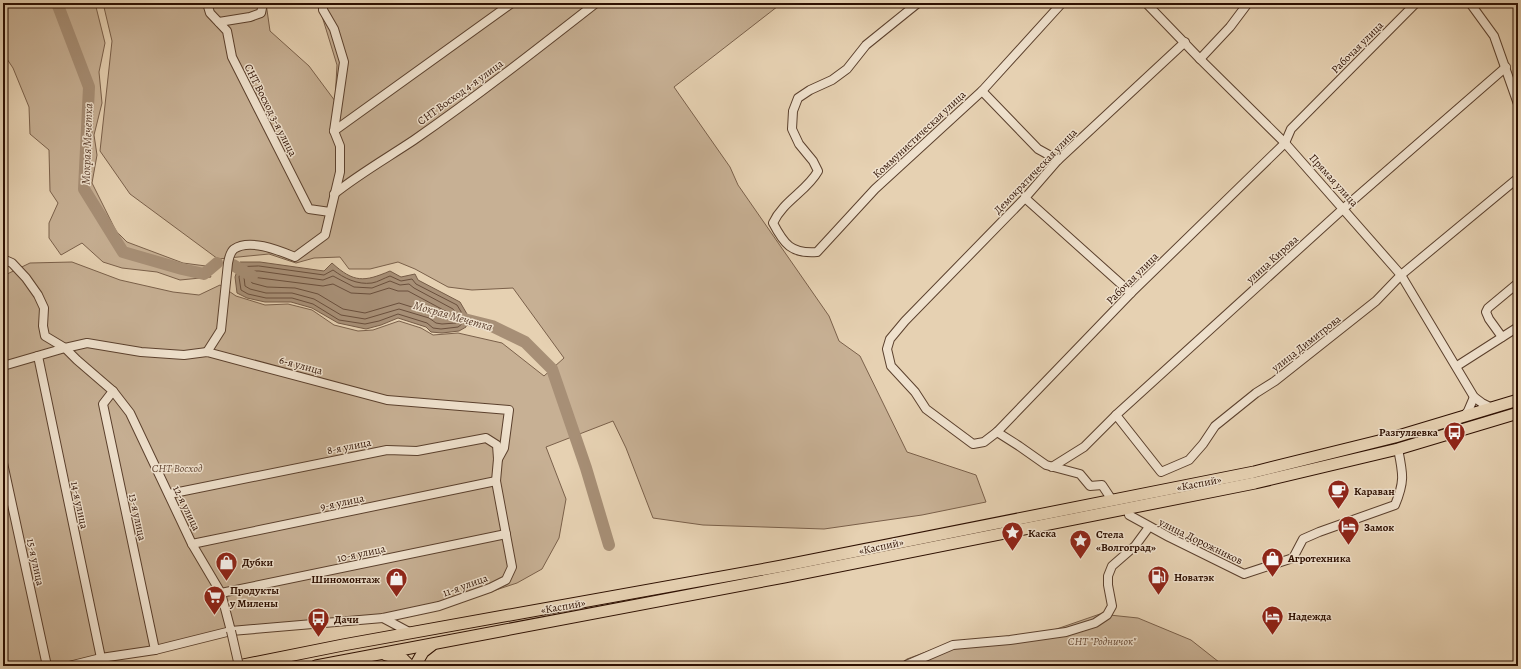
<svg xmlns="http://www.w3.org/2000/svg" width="1521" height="669" font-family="Alegreya,serif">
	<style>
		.green { fill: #c7b094; stroke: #7a604a }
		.water { fill: #a78f76; stroke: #765c47 }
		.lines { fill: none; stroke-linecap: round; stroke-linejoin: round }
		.shore { stroke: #6a4f3c; stroke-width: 1 }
		.river { stroke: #a78f76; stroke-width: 12 }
		.minor-casing { stroke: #5b402d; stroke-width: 10 }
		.highway-casing { stroke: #2d0f01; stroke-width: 13 }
		.minor { stroke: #efe1cd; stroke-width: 8 }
		.highway { stroke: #e6d1b2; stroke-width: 11 }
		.minor-bridge-casing { stroke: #5b402d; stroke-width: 10; stroke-linecap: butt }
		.minor-bridge { stroke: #efe1cd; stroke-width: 8 }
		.labels { text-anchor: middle; stroke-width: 3; stroke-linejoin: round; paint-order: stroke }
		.street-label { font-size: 11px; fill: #2d0f01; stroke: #efe1cd }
		.poi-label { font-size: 11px; font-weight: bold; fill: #2d0f01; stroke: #efe1cd; text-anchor: start }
		.park-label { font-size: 11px; font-style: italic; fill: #634734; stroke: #efe1cd }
		.water-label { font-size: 12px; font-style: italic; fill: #5e4230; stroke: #efe1cd }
	</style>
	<rect width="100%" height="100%" fill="#e6d1b2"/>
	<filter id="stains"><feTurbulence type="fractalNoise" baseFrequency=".005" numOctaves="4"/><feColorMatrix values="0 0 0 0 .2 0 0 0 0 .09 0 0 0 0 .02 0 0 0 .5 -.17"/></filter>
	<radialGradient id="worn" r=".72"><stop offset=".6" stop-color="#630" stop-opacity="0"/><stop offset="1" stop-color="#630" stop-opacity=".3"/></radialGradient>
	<g class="green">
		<path d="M 3,3 L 95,3 L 105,43 L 99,72 L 102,103 L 94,135 L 97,155 L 92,183 L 116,231 L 127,242 L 183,263 L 206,266 L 211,277 L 180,280 L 157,272 L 122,268 L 103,262 L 82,243 L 61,255 L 49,238 L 49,223 L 58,203 L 50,191 L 49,150 L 30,134 L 29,107 L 13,68 L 3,53 Z"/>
		<path d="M 103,3 L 266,3 L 270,31 L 309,66 L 335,101 L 337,65 L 318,3 L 782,3 L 674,87 L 730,167 L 738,185 L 829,316 L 839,341 L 860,356 L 907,452 L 976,475 L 986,502 L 922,515 L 824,529 L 703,525 L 653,518 L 626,448 L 613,421 L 546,447 L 566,499 L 559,538 L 542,569 L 517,583 L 441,608 L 240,631 L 81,666 L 3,666 L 3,276 L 30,263 L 72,262 L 120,280 L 173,292 L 199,295 L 220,285 L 236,296 L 265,305 L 288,304 L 312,310 L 334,325 L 358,331 L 373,330 L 399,321 L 421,328 L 433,335 L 458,333 L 502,343 L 544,376 L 564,358 L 513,288 L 472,290 L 448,287 L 415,269 L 398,262 L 370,269 L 349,269 L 340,257 L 314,258 L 296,263 L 269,254 L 218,259 L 130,194 L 100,151 L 112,41 Z"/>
		<path d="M 1100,614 L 1138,618 L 1191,640 L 1224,666 L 897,666 L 907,659 L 953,642 L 1048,632 Z"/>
	</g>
	<path class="water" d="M 240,262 L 260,262 L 324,271 L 332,263 C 354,283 364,282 390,271 L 401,277 L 415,274 L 418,280 L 460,302 L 467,314 L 466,327 L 459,331 L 442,333 L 431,332 L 426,327 L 398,318 L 381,325 L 366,329 L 338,323 L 312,308 L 291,302 L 265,302 L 247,298 L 237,293 L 235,277 Z"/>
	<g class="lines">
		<g class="shore">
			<path d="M 259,266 L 324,275 L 333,270 C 344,278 357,285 372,283 C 378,282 384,278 390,276 L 401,281 L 412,279 L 416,284 L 457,305 L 463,315 L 462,324 L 458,327 L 441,329 L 433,328 L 427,323 L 398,314 L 379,321 L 365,324 L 339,320 L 313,304 L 292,298 L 266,298 L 248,294 L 241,290 L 239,277 L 242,267 Z"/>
			<path d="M 247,271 L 259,271 L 323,280 L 333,276 L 354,287 L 372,288 L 390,281 L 400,285 L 409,284 L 414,288 L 453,309 L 458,316 L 457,321 L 456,323 L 442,324 L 436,323 L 429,318 L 399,309 L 365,319 L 341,315 L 314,299 L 292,293 L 266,293 L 250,289 L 245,286 L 244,277 Z"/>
			<path d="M 252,277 L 323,286 L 333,284 L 351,293 L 370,294 L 389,288 L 398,291 L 408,291 L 449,313 L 450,316 L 448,317 L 438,317 L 431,313 L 399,303 L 365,313 L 343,309 L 318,294 L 295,288 L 267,287 L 252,283 L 250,279 Z"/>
		</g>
		<g class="river">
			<path d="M 57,3 L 89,87 L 84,189 L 123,252 L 182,269 L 204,274 L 217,263"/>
			<path d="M 233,265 L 252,276"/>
			<path d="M 452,316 L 492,326 L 525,342 L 552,369 L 586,468 L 609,545"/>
		</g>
		<defs>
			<g id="minor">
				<path d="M 207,3 L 210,13 L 227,31 L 232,57 L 309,209 L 330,212"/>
				<path d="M 918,3 L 866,45 L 847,69 L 832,80 L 810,90 L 798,98 L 793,111 L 792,129 L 799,144 L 813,161 L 818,171 C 807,191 783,201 773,223 C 784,244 791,254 817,252 L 875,189 L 982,91 L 1062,3"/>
				<path d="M 1146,3 L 1200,59 L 1285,143 L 1401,275 L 1474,397 L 1482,403 L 1492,408"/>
				<path d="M 1470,3 L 1494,36 L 1518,104"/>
				<path d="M 219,22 L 250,17 L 261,13 L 263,3"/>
				<path d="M 1185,42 L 1058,160 L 1025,198 L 905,321 L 890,339 L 887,349 L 891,366 L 915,392 L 926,409 L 973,444 L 984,442 L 997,432 L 1131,293 L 1285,143 L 1291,129 L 1416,3"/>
				<path d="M 1200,59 L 1230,27 L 1248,3"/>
				<path d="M 982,91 L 1038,149 L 1058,160"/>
				<path d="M 334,131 L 512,3"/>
				<path d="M 334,194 C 359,174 387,158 414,140 C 476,97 536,50 596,3"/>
				<path d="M 1025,198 L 1131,293"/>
				<path d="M 3,259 L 12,263 L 26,278 L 38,295 L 44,308 L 43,326 L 45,336 L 65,348 L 77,360 L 113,391 L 130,413 L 192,544 L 221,593 L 231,631"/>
				<path d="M 1502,337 L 1489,319 L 1486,312 L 1488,308 L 1518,283"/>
				<path d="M 207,352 L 221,330 L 228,263 C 229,258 230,252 234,249 C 250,238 280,251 295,257 L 325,235 L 340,172 L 340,146 L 334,131 L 344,62 L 334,29 L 323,10 L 323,3"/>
				<path d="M 38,356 L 101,658"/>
				<path d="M 3,366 L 65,348 L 87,343 L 141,352 L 184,355 L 207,352 L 387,400 L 509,410 L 504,448 L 498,459"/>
				<path d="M 1457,366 L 1518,327"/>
				<path d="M 113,391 L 103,404 L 155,650"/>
				<path d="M 1116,415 L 1161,472 L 1189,460 L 1203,444 L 1215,426 L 1256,393 L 1275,381 L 1376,301 L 1401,275 L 1518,178"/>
				<path d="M 1464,416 L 1468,411 L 1474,397"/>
				<path d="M 997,432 L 1019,446 L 1046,465 L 1080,474 L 1090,486 L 1102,485 L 1112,500"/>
				<path d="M 3,463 L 47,666"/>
				<path d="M 1052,467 L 1084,447 L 1116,415 L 1344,208 L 1506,67"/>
				<path d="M 1128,509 L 1129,515 L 1169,537 L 1244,574 L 1293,558 L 1303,539 L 1319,532 L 1395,505 C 1405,481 1403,474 1398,449"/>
				<path d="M 192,544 L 496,481"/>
				<path d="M 221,593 L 506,534"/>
				<path d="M 383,618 L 411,633"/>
				<path d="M 69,666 L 101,658 L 155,650 L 231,631 L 383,618 L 439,606 L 490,588 L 506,580 L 512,567 L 496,481 L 498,459 L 497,445 L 486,438 L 417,451 L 387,450 L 169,494"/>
				<path d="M 904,666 L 953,645 L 1010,640 L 1066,632 L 1095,623 L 1107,615 L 1112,606 L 1108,585 L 1108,576 L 1112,566 L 1135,546 L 1149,527"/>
			</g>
			<g id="highway">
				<path d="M 386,655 L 403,659 L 410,666"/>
				<path d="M 238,666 L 343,645 L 782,566 L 1254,472 L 1395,437 L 1518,400"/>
				<path d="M 316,666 L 784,577 L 1255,483 L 1398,449 L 1518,413"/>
				<path d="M 415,666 L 423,652 L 432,645"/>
			</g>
		</defs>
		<use href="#minor" class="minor-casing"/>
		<use href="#highway" class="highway-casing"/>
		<use href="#minor" class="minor"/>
		<use href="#highway" class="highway"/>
		<defs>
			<path id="minor-bridge" d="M 231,631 L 239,666"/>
		</defs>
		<use href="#minor-bridge" class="minor-bridge-casing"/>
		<use href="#minor-bridge" class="minor-bridge"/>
	</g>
	<defs>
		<symbol id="bus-pin" viewBox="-11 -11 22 30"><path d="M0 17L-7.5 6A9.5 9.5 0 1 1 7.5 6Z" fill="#8f2418" stroke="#efe1cd"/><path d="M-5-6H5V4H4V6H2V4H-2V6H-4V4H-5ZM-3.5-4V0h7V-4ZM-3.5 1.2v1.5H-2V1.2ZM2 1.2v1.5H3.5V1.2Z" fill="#fff"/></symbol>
		<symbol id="cafe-pin" viewBox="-11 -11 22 30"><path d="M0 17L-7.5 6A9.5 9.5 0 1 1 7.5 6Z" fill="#8f2418" stroke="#efe1cd"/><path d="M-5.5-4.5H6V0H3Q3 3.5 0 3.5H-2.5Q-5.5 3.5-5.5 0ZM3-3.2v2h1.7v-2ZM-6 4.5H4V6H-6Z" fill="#fff"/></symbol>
		<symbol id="hotel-pin" viewBox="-11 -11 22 30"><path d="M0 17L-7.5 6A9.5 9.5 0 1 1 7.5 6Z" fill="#8f2418" stroke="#efe1cd"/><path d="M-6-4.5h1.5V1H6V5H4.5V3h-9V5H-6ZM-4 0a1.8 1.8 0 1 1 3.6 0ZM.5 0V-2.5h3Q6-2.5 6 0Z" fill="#fff"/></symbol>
		<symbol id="sight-pin" viewBox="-11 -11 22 30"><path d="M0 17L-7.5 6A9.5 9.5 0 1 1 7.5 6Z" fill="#8f2418" stroke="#efe1cd"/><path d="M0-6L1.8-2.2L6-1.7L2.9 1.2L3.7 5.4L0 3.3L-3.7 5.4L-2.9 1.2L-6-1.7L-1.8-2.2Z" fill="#fff"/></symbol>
		<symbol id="shop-pin" viewBox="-11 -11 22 30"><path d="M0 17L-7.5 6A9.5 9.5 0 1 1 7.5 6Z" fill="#8f2418" stroke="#efe1cd"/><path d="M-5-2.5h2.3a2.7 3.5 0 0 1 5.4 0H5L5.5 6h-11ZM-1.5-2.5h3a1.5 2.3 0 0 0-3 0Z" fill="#fff"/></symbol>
		<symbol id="fuel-pin" viewBox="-11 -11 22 30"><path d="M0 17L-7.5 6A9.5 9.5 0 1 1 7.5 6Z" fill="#8f2418" stroke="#efe1cd"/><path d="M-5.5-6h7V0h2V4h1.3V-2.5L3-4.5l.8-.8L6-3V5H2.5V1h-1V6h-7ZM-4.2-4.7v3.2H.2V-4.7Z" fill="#fff"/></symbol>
		<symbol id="supermarket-pin" viewBox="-11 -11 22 30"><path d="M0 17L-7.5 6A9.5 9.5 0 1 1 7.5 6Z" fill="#8f2418" stroke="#efe1cd"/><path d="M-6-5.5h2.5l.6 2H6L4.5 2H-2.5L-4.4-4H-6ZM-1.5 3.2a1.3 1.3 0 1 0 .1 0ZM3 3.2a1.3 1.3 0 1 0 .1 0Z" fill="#fff"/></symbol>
	</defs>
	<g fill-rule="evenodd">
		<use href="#bus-pin" x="1442" y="420" width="25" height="34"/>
		<use href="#cafe-pin" x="1326" y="478" width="25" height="34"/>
		<use href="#hotel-pin" x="1336" y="514" width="25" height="34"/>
		<use href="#sight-pin" x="1000" y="520" width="25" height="34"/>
		<use href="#sight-pin" x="1068" y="528" width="25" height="34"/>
		<use href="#shop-pin" x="1260" y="546" width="25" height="34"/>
		<use href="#shop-pin" x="214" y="550" width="25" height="34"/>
		<use href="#fuel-pin" x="1146" y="564" width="25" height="34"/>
		<use href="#shop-pin" x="384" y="566" width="25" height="34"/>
		<use href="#supermarket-pin" x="202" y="584" width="25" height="34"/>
		<use href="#hotel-pin" x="1260" y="604" width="25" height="34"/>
		<use href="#bus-pin" x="306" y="606" width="25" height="34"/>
	</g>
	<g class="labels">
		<g class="street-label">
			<text transform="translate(1357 47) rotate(-45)" y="4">Рабочая улица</text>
			<text transform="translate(460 92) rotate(-36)" y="4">СНТ Восход 4-я улица</text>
			<text transform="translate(271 110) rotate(63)" y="4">СНТ Восход 3-я улица</text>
			<text transform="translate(919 134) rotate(-43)" y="4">Коммунистическая улица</text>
			<text transform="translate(1035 171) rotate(-46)" y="4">Демократическая улица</text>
			<text transform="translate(1334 180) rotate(48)" y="4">Прямая улица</text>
			<text transform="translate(1272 259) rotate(-42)" y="4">улица Кирова</text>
			<text transform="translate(1132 278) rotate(-45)" y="4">Рабочая улица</text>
			<text transform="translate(1306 343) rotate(-38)" y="4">улица Димитрова</text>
			<text transform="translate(301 365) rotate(15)" y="4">6-я улица</text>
			<text transform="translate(349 446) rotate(-11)" y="4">8-я улица</text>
			<text transform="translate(1199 483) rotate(-11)" y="4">«Каспий»</text>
			<text transform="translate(342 502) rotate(-12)" y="4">9-я улица</text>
			<text transform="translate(80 505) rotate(78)" y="4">14-я улица</text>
			<text transform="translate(187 508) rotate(64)" y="4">12-я улица</text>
			<text transform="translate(138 517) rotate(78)" y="4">13-я улица</text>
			<text transform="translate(1201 541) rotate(26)" y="4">улица Дорожников</text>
			<text transform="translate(881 546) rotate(-12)" y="4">«Каспий»</text>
			<text transform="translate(361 553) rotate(-12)" y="4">10-я улица</text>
			<text transform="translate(36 562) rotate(78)" y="4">15-я улица</text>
			<text transform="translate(465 585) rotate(-20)" y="4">11-я улица</text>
			<text transform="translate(563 606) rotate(-10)" y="4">«Каспий»</text>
		</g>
		<g class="poi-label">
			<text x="1438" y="436" text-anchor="end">Разгуляевка</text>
			<text x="1354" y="495">Караван</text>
			<text x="1364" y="531">Замок</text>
			<text x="1028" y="537">Каска</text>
			<text x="1096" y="538">Стела<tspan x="1096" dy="13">«Волгоград»</tspan></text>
			<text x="1288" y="562">Агротехника</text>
			<text x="242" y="566">Дубки</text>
			<text x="1174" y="581">Новатэк</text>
			<text x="380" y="583" text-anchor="end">Шиномонтаж</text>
			<text x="230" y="594">Продукты<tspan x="230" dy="13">у Милены</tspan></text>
			<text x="1288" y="620">Надежда</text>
			<text x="334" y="623">Дачи</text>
		</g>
		<g class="park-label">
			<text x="177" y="472">СНТ Восход</text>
			<text x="1102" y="645">СНТ "Родничок"</text>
		</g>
		<g class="water-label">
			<text transform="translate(87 144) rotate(-88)" y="4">Мокрая Мечетка</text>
			<text transform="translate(453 316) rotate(16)" y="4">Мокрая Мечетка</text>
		</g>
	</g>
	<rect width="1521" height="669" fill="none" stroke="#e6d1b2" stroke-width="16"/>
	<rect x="4" y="4" width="1513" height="661" fill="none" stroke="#2d0f01" stroke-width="2"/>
	<rect x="8" y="8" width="1505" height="653" fill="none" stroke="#2d0f01"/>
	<rect width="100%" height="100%" filter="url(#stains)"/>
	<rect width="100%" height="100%" fill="url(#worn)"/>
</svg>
